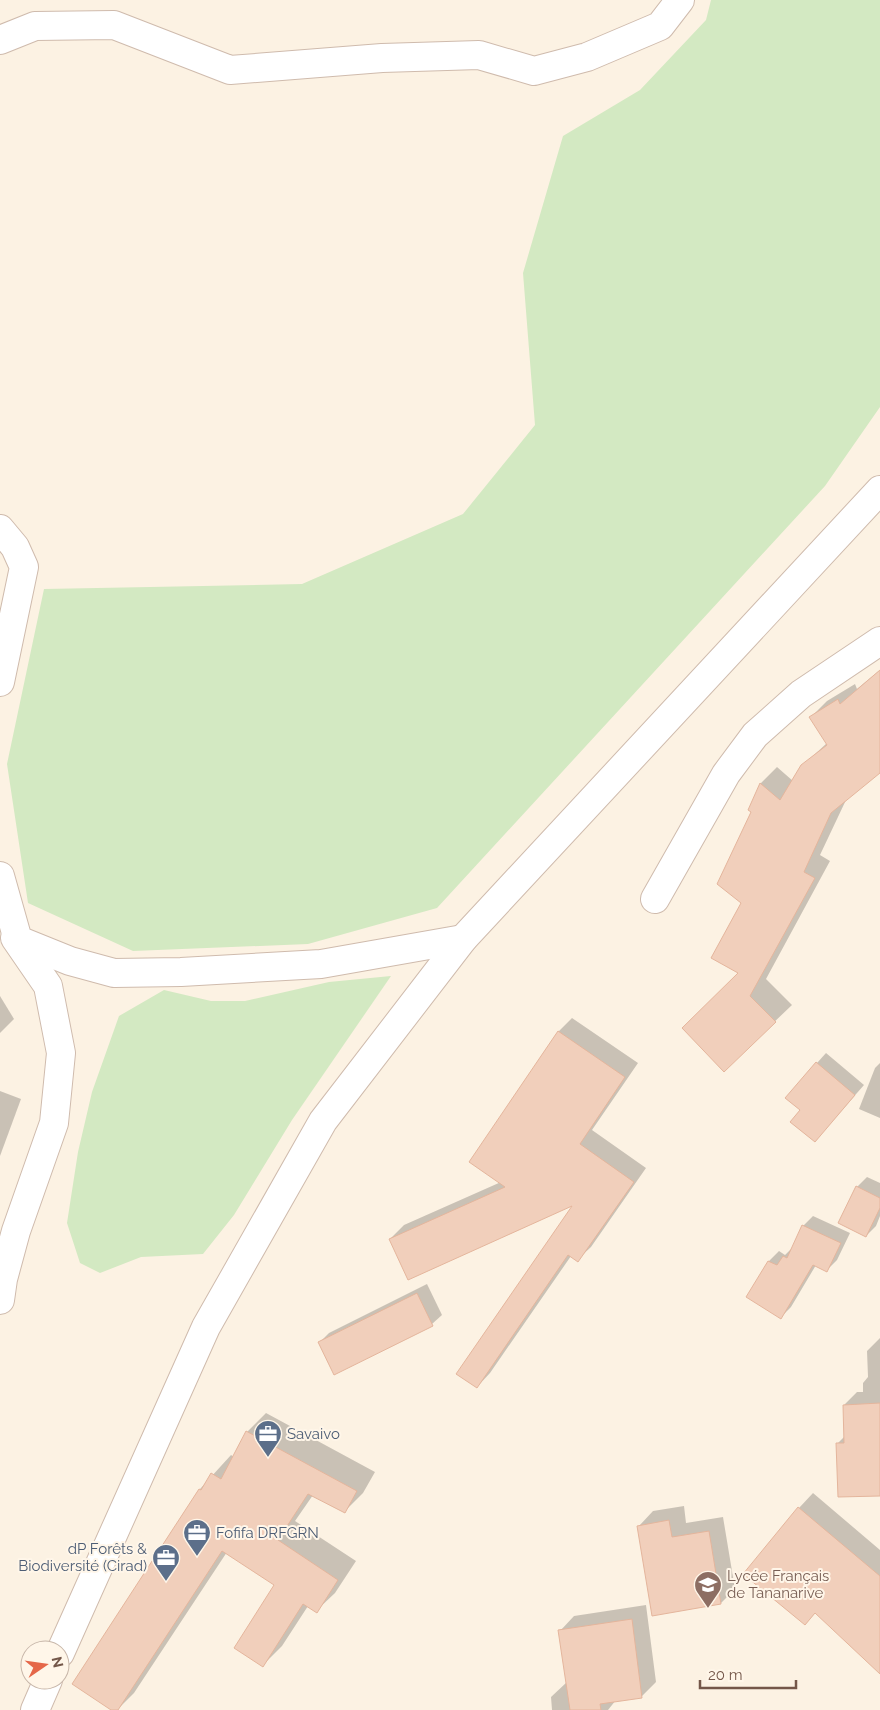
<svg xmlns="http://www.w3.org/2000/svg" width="880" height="1710" font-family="Raleway,sans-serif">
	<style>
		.green { fill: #d3e9c2 }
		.shadow { fill: #0003 }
		.building { fill: #f1cfbb; stroke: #e4b59c }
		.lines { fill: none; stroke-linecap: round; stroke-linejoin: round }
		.minor-casing { stroke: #cfbbad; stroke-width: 30 }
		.tertiary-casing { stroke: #cfbbad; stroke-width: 30 }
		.minor { stroke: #fff; stroke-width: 28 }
		.tertiary { stroke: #fff; stroke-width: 28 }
		.labels { text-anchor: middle; stroke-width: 4; stroke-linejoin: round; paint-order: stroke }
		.service-label { font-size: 15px; fill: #4e5e75; stroke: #fff6e9; text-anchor: start }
		.education-label { font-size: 15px; fill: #785e54; stroke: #fff6e9; text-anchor: start }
	</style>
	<rect width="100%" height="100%" fill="#fcf2e3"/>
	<g class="green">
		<path d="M 711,0 L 880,0 L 880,407 L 825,486 L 437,908 L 308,944 L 133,951 L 28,903 L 7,764 L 44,589 L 302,584 L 463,514 L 535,425 L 523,273 L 563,136 L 640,90 L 706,20 Z"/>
		<path d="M 391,976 L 292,1120 L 234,1215 L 203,1254 L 141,1257 L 100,1273 L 80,1263 L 67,1223 L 78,1152 L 92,1092 L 119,1016 L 164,990 L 211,1001 L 245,1001 L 329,982 Z"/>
	</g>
	<g class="shadow">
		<path d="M 880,670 L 880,771 L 846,800 L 820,855 L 830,861 L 766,979 L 792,1005 L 724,1070 L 740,972 L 743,903 L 752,812 L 750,809 L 761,783 L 777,767 L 793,781 L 802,766 L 827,743 L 811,717 L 827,701 L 855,684 L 857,689 Z"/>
		<path d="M 0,996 L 14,1019 L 0,1033 Z"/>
		<path d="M 572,1018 L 638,1063 L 592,1130 L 646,1168 L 591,1247 L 577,1260 L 571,1256 L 490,1373 L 477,1387 L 575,1203 L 390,1239 L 404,1225 L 501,1182 L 558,1032 Z"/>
		<path d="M 826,1053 L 864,1085 L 815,1141 L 802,1110 L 817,1063 Z"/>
		<path d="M 880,1063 L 880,1118 L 859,1109 L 875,1068 Z"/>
		<path d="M 0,1091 L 21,1099 L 0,1156 Z"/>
		<path d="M 867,1177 L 880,1183 L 880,1216 L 876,1226 L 866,1236 L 857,1187 Z"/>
		<path d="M 813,1216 L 850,1233 L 837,1260 L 827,1270 L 816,1265 L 791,1307 L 781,1317 L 748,1297 L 769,1261 L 779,1251 L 785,1255 L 794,1246 L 803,1226 Z"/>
		<path d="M 427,1284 L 442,1315 L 432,1324 L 334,1373 L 319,1343 L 329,1333 Z"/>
		<path d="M 880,1338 L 880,1494 L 837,1444 L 845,1436 L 844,1405 L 857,1392 L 863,1392 L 863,1383 L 868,1377 L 867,1351 Z"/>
		<path d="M 266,1413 L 375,1472 L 363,1493 L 344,1512 L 313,1495 L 295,1521 L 356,1561 L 335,1593 L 316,1611 L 308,1606 L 282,1646 L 263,1665 L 276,1585 L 227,1552 L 134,1693 L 117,1710 L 113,1710 L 73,1684 L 200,1489 L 231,1455 L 234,1457 L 247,1432 Z"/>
		<path d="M 813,1493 L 880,1550 L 880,1672 L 816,1612 L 805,1624 L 799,1508 Z"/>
		<path d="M 684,1506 L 686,1523 L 723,1517 L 735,1589 L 721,1603 L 639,1526 L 653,1511 Z"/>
		<path d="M 646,1605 L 656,1682 L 642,1696 L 616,1700 L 608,1710 L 552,1710 L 551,1697 L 567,1682 L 560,1631 L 574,1616 Z"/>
	</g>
	<g class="building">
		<path d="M 880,670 L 880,773 L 831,813 L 804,872 L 815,878 L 750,996 L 776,1022 L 724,1072 L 682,1028 L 738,973 L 711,958 L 741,903 L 717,884 L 751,812 L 748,810 L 760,783 L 780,800 L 801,765 L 827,745 L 809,717 L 838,699 L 840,704 Z"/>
		<path d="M 558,1031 L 625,1077 L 580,1144 L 634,1182 L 578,1262 L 568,1255 L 477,1388 L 456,1374 L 572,1206 L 408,1280 L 389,1239 L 505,1187 L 469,1162 Z"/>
		<path d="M 816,1062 L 855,1095 L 815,1142 L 790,1122 L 800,1110 L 785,1098 Z"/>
		<path d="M 856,1186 L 880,1198 L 880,1208 L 866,1237 L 838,1223 Z"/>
		<path d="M 802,1225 L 841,1243 L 827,1272 L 813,1265 L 781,1319 L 746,1297 L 768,1261 L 777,1265 L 783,1256 L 787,1258 Z"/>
		<path d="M 417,1293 L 433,1326 L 334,1375 L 318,1342 Z"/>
		<path d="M 880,1403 L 880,1496 L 838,1497 L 836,1443 L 844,1443 L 843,1405 Z"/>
		<path d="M 246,1431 L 357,1491 L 345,1513 L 308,1494 L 278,1540 L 338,1580 L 317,1613 L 303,1604 L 263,1667 L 234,1648 L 274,1585 L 222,1551 L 118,1710 L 111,1710 L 72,1684 L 199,1489 L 201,1490 L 211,1473 L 221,1479 Z"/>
		<path d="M 798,1507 L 880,1576 L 880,1674 L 815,1613 L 805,1625 L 743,1574 Z"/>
		<path d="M 669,1520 L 672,1537 L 709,1531 L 721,1604 L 652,1616 L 637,1526 Z"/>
		<path d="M 632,1619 L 642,1698 L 600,1704 L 601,1710 L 570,1710 L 558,1630 Z"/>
	</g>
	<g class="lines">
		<defs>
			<g id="minor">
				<path d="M 0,40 L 35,26 L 114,25 L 230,70 L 382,58 L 479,55 L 534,71 L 587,57 L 660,26 L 680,0"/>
				<path d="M 0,529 L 15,547 L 24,567 L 0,682"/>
				<path d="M 0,876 L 18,940 L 70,961 L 114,973 L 181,972 L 321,964 L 463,939"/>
				<path d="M 655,899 L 726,774 L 755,735 L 801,694 L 880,641"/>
				<path d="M 0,1300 L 3,1279 L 16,1231 L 54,1123 L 61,1053 L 48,986 L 15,938"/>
			</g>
			<g id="tertiary">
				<path d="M 60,1653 L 206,1327 L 323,1121 L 463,939 L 880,490"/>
				<path d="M 35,1710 L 48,1680"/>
			</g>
		</defs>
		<use href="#minor" class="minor-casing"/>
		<use href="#tertiary" class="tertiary-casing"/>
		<use href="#minor" class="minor"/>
		<use href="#tertiary" class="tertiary"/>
	</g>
	<defs>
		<symbol id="office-pin" viewBox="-11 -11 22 30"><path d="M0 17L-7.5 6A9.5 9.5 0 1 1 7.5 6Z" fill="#5c6f8a" stroke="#fff6e9"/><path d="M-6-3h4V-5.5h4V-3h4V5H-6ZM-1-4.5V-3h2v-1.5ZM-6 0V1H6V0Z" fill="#fff"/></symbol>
		<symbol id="school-pin" viewBox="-11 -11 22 30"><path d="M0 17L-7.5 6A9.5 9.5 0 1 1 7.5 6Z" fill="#8d6e63" stroke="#fff6e9"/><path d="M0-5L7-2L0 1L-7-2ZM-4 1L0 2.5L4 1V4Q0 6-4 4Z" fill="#fff"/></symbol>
	</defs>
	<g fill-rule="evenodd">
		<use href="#office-pin" x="252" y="1418" width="32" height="43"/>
		<use href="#office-pin" x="181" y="1517" width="32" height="43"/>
		<use href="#office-pin" x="150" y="1542" width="32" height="43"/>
		<use href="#school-pin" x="692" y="1569" width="32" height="43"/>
	</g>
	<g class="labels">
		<g class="service-label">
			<text x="287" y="1439">Savaivo</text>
			<text x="216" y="1538">Fofifa DRFGRN</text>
			<text x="147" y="1554" text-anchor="end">dP Forêts &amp;<tspan x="147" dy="17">Biodiversité (Cirad)</tspan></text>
		</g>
		<g class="education-label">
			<text x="727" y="1581">Lycée Français<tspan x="727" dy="17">de Tananarive</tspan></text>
		</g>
	</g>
	<g transform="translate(45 1665) rotate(77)"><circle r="24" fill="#fff6e9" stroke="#c7b6a9"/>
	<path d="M0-4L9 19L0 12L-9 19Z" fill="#e56749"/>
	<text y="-8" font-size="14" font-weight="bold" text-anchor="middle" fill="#745749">N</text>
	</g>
	<path d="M700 1680v8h96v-8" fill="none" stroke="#745749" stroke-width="2.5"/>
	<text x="708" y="1680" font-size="15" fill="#745749" stroke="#fff6e9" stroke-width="4" paint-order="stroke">20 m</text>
</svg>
